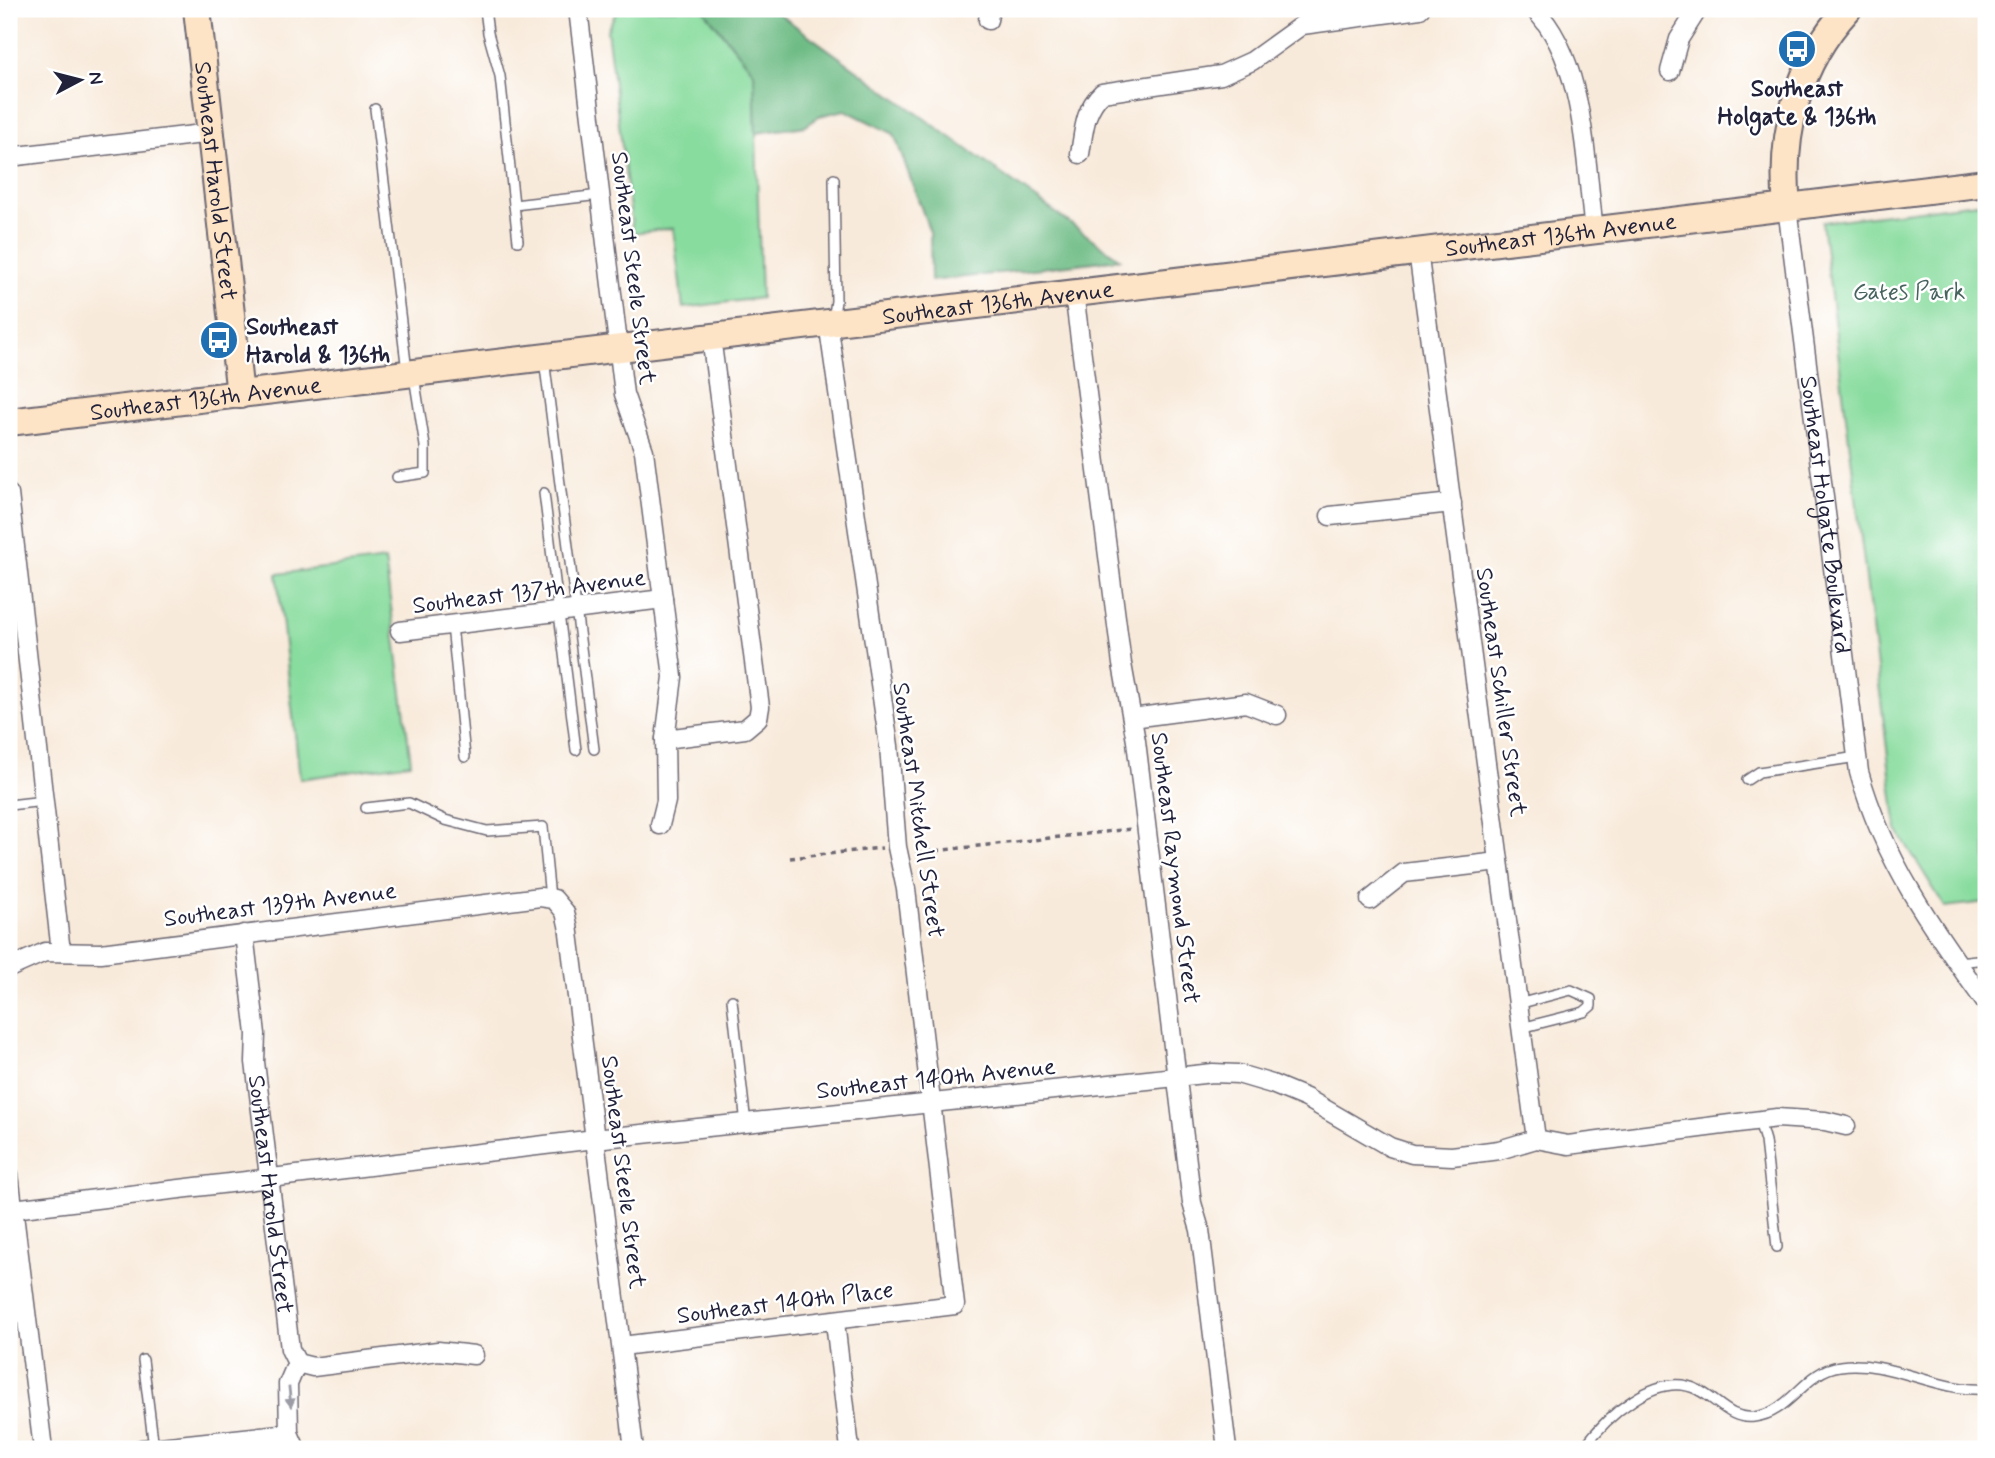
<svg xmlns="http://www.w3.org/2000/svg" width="1995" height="1458" font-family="Mynerve,sans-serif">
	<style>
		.green { fill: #88dc9e; stroke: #557f6c; stroke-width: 2 }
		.forest { fill: #6ebc85; stroke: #486f60; stroke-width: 2 }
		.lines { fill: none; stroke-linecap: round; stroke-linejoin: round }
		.lane-casing { stroke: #6d6873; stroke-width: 12 }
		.street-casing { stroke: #6d6873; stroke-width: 21 }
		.secondary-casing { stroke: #6d6873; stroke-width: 30 }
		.path { stroke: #6d6873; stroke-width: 3.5; stroke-dasharray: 5 5; stroke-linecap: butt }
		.lane { stroke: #fff; stroke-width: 9 }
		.street { stroke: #fff; stroke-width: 18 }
		.secondary { stroke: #fee4c6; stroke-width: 26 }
		.oneway { fill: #9c9ca7 }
		.labels { text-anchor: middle; stroke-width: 5; stroke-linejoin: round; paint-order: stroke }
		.poi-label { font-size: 24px; font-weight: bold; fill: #22223b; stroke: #fff }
		.street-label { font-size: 24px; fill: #22223b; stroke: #fff }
		.park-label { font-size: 24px; fill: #46635e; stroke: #fff }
	</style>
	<rect width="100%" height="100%" fill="#fff"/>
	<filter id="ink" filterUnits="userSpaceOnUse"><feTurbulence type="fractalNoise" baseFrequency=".0143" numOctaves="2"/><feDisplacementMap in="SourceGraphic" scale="14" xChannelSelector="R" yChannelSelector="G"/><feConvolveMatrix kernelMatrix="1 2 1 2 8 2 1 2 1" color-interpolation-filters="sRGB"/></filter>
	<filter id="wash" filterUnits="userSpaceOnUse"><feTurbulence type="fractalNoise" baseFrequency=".00686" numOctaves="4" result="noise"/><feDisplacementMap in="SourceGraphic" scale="28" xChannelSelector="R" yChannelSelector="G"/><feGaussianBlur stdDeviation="1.57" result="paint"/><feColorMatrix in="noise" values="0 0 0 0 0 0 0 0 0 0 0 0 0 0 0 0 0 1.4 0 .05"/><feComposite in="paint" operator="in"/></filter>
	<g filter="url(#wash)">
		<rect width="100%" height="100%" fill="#f8eada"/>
		<g class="green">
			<path d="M 618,9 L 703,9 L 754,72 L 761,298 L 683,308 L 673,228 L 633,233 L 607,30 Z"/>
			<path d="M 1986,202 L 1986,902 L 1945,907 L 1897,830 L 1822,222 Z"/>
			<path d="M 385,560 L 411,763 L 300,779 L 277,574 Z"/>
		</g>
		<path class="forest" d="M 703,9 L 772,9 L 1120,259 L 931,281 L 930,232 L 894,134 L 845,110 L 819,116 L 806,126 L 756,133 L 754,72 Z"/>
	</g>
	<g filter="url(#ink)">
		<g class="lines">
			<defs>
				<g id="lane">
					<path d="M 485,9 L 488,33 L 500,76 L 518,241"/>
					<path d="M 375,109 L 407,371"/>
					<path d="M 514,205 L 600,195"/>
					<path d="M 833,320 L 836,301 L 834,179"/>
					<path d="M 544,359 L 594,749"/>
					<path d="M 397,477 L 425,473 L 425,446 L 414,376"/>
					<path d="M 544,493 L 576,750"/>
					<path d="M 452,625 L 465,757"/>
					<path d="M 1747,780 L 1759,772 L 1857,757"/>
					<path d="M 9,805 L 44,801"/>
					<path d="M 366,808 L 409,803 L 445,820 L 487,831 L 543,827 L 550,898"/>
					<path d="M 1958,962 L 1986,959"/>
					<path d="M 732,1000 L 746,1124"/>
					<path d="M 1518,1004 L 1571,990 L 1591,999 L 1591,1006 L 1584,1012 L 1521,1028"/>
					<path d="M 1759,1121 L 1765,1141 L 1777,1247"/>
					<path d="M 143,1360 L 154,1448"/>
					<path d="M 1583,1449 C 1605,1418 1657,1369 1698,1390 C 1717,1399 1730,1420 1754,1417 C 1790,1414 1805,1370 1840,1366 C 1890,1359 1935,1392 1986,1389"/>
				</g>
				<g id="street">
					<path d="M 578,9 L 624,394 L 644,451 L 673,677 L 665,739 L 666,801 L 660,825"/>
					<path d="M 1534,9 C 1585,59 1585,162 1594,230"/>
					<path d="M 988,20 L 990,9"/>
					<path d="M 1670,71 L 1679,39 L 1698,9"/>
					<path d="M 1080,154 C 1084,131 1084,110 1102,93 L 1221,75 L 1252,61 L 1302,25 L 1420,9"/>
					<path d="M 9,157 L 211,133"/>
					<path id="s1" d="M 1787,207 L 1859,772 C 1883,859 1934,931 1986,1003"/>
					<path d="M 1418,251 L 1536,1139"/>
					<path d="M 1074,293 L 1122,664 L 1136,741 L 1192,1203 L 1200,1230 L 1227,1449"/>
					<path d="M 9,494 L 61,952"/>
					<path d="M 1330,516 L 1452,503"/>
					<path d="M 400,631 L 663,599"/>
					<path d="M 1132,718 L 1246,703 L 1277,715"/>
					<path d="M 665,739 L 745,729 L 758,718 L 760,707 L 711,337"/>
					<path d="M 1370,900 L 1404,873 L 1499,862"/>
					<path id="s2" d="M 244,934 L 256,1034 L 255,1062 L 290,1349 L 297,1363"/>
					<path d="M 9,968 L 45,952 L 101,953 L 540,897 L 554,899 L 565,912 L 568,925 L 634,1449"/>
					<path d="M 9,1174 L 43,1449"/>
					<path d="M 13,1209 L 595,1139 L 1213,1073 L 1238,1074 L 1272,1084 L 1306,1098 L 1390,1147 L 1412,1154 L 1452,1156 L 1499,1150 L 1536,1139 L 1568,1145 L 1777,1118 L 1825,1121 L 1846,1126"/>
					<path d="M 835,1322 L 850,1449"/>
					<path d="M 622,1346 L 955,1305 L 906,889 L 897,847 L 889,746 L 830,336 L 832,322"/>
					<path d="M 297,1363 L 313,1367 L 438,1351 L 474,1355"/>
					<path d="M 141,1449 L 289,1433"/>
					<path d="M 296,1449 L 289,1433 L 288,1384 L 297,1363"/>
				</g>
				<g id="secondary">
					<path id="s3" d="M 197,9 L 240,395"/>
					<path d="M 1787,207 C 1780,134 1797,64 1848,9"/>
					<path id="s4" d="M 9,422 L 1986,183"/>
				</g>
			</defs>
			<use href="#lane" class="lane-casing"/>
			<use href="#street" class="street-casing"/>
			<use href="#secondary" class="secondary-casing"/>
			<g class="path">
				<path d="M 916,853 L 1131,829"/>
				<path d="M 790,858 L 882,848"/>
			</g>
			<use href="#lane" class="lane"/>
			<use href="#street" class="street"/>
			<use href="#secondary" class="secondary"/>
		</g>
		<defs><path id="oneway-solid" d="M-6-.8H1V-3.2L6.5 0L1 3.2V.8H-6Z" transform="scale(1.75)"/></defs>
		<use class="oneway" href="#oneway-solid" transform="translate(290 1397) rotate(84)"/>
	</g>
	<defs>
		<symbol id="bus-disc" viewBox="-11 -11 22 22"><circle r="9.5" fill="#1f6fb2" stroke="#fff"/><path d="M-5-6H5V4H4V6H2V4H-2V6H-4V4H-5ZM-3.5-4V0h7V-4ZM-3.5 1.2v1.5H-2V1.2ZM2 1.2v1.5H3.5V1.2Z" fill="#fff"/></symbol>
	</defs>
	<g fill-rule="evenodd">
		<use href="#bus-disc" x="1775" y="27" width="44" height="44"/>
		<use href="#bus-disc" x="197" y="318" width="44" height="44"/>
	</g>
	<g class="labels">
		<g class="poi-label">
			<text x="1797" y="96">Southeast<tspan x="1797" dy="28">Holgate &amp; 136th</tspan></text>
			<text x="246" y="334" text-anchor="start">Southeast<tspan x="246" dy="28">Harold &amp; 136th</tspan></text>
		</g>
		<g class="street-label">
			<text dy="8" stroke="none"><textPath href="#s3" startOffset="173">Southeast Harold Street</textPath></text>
			<text dy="8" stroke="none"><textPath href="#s4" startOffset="1563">Southeast 136th Avenue</textPath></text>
			<text transform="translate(634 268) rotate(83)" y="8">Southeast Steele Street</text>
			<text dy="8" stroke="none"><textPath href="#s4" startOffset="996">Southeast 136th Avenue</textPath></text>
			<text dy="8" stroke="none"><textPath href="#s4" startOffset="198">Southeast 136th Avenue</textPath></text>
			<text dy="8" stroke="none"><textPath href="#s1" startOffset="310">Southeast Holgate Boulevard</textPath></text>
			<text transform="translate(529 591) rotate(-7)" y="8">Southeast 137th Avenue</text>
			<text transform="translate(1502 692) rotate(82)" y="8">Southeast Schiller Street</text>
			<text transform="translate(919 810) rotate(82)" y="8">Southeast Mitchell Street</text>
			<text transform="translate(1176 868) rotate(83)" y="8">Southeast Raymond Street</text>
			<text transform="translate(280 904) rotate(-7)" y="8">Southeast 139th Avenue</text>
			<text transform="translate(936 1078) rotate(-6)" y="8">Southeast 140th Avenue</text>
			<text transform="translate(624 1172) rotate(83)" y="8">Southeast Steele Street</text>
			<text dy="8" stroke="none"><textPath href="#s2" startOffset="262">Southeast Harold Street</textPath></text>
			<text transform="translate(785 1302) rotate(-7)" y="8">Southeast 140th Place</text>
		</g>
		<g class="park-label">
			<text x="1909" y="299">Gates Park</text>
		</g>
	</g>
	<rect width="1995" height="1458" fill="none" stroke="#fff" stroke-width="35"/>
	<g transform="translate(80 80) rotate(83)" stroke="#ffffff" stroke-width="5" paint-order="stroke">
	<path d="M0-5L12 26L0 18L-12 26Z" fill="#22223b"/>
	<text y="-10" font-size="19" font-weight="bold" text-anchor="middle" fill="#22223b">N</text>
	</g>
</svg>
